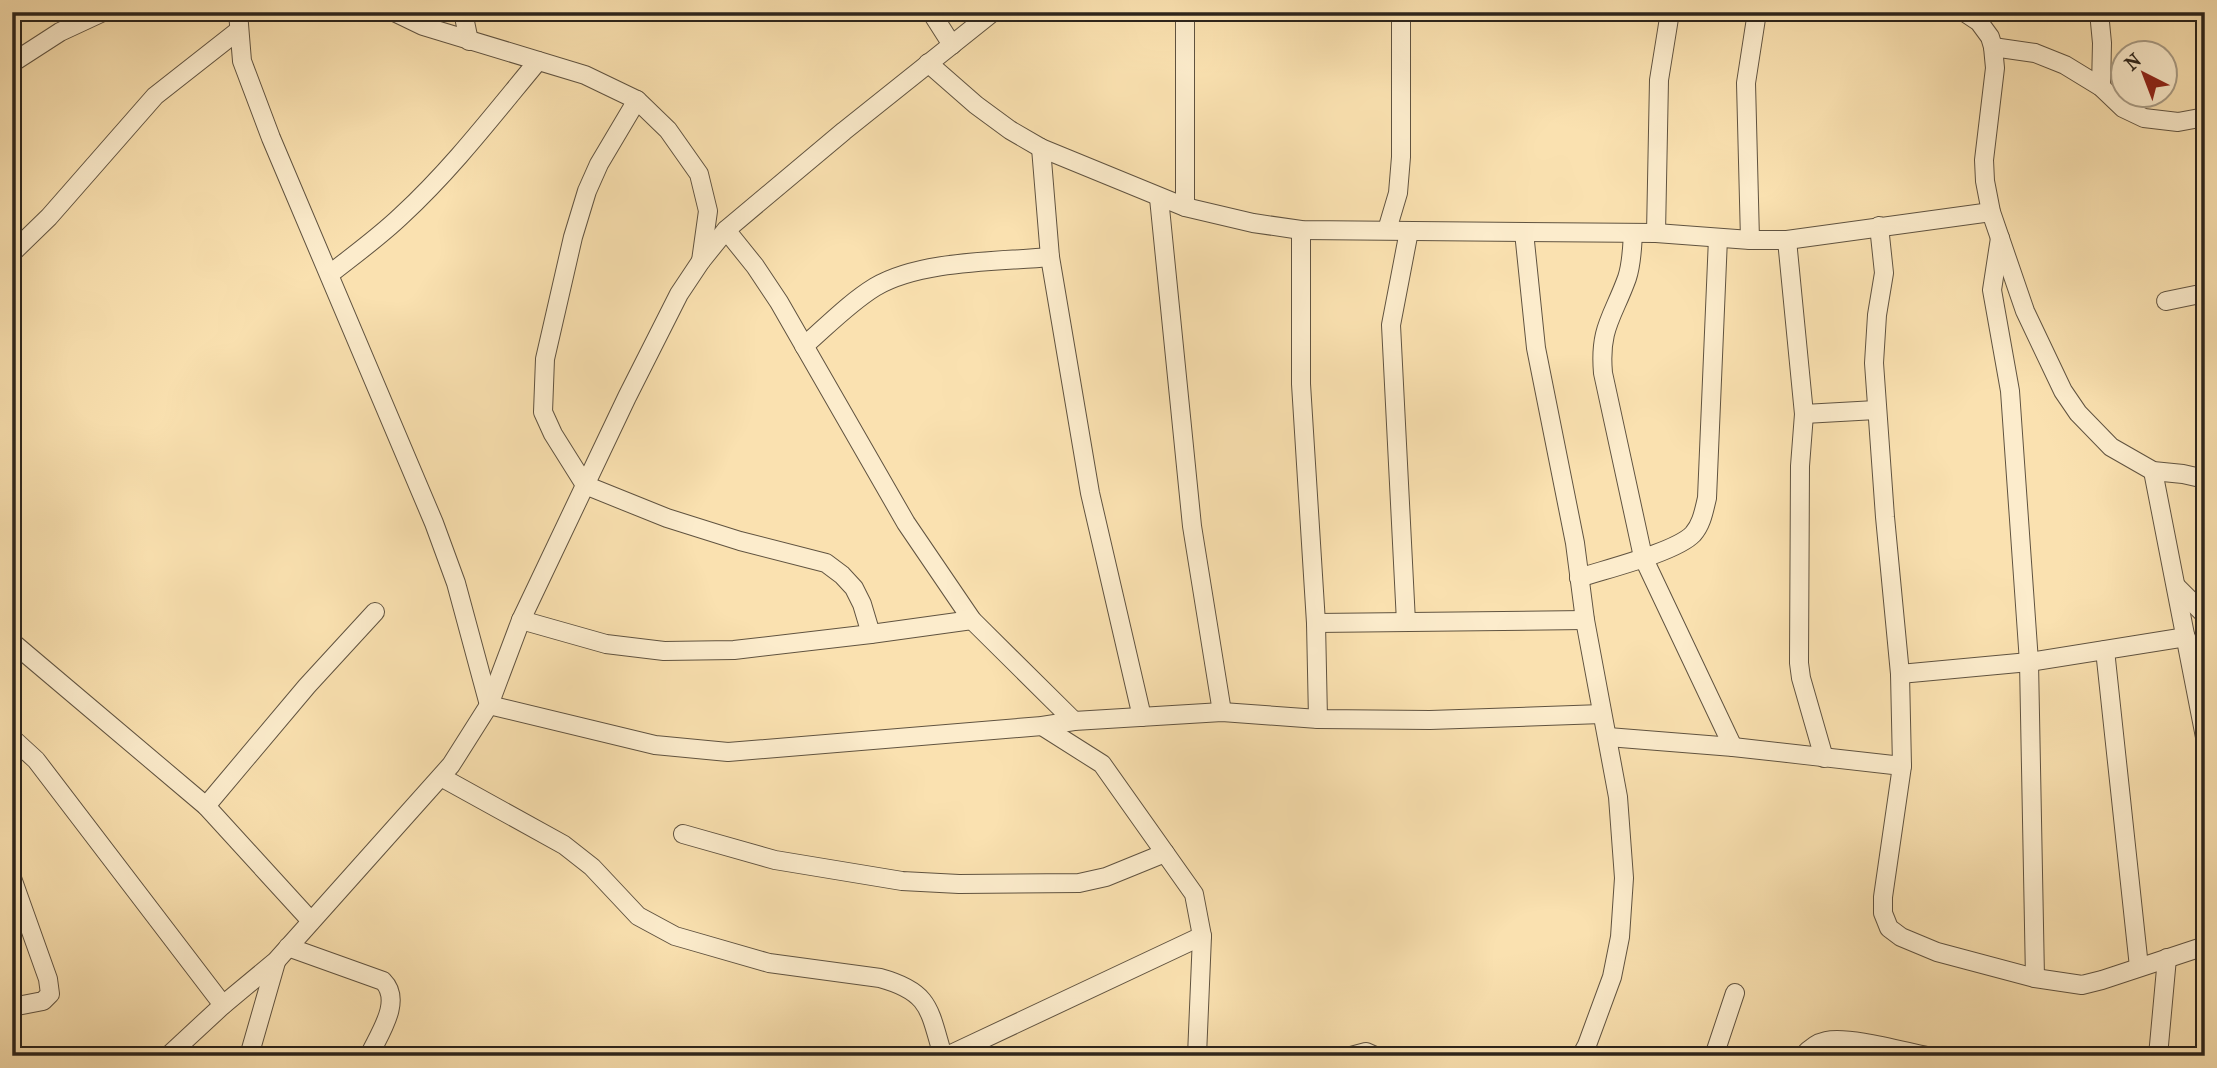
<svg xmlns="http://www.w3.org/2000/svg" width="2217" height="1068" font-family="'IM FELL French Canon',serif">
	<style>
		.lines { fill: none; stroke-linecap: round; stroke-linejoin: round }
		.minor-casing { stroke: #605340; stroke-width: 20 }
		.minor { stroke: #fceccc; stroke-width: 18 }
	</style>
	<rect width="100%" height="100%" fill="#fae1b0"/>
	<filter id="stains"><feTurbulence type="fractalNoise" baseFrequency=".00286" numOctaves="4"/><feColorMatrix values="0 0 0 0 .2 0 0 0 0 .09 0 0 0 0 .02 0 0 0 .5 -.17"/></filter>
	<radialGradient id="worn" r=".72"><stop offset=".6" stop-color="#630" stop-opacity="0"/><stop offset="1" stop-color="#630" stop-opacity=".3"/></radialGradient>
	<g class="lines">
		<defs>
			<g id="minor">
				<path d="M 238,12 L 242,61 L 271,138 L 434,523 L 456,583 L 489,705"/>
				<path d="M 394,12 L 423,26 L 585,75 L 637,100 L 668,130 L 699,174 L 708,211 L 701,261"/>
				<path d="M 463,12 L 469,41"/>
				<path d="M 931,12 L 952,45"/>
				<path d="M 1964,12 L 1979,22 L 1990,37 L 1993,47 L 1995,68 L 1984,160 L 1985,181 L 1991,212 L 2025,311 L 2063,391 L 2078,413 L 2111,447 L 2153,471 L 2183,474 L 2205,479"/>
				<path d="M 2099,12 L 2102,43 L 2101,87"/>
				<path d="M 1993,47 L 2035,53 L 2065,65 L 2101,87 L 2123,108 L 2144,118 L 2178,122 L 2205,117"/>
				<path d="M 12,63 L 60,32 L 103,12"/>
				<path d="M 928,63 L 976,105 L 1010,130 L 1041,148 L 1185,207 L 1253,223 L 1301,230 L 1656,233 L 1750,240 L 1787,240 L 1991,212"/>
				<path d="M 637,100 L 599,164 L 587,191 L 573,237 L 545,359 L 543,412 L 553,434 L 585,485 L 667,518 L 740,541 L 826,563 L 842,575 L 854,588 L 862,604 L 871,634"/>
				<path d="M 1041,148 L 1050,257 L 1090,493 L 1142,717"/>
				<path d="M 1159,198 L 1192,526 L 1222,712"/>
				<path d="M 1185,207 L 1185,12"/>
				<path d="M 1879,226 L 1884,273 L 1877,315 L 1874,363 L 1885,517 L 1900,674 L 1902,766"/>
				<path d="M 726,230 L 755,266 L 779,302 L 906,523 L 972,620 L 1074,721"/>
				<path d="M 1301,230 L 1301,384 L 1316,623 L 1318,719"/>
				<path d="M 1387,230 L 1398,193 L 1401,157 L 1401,12"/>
				<path d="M 1524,232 L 1536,348 L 1575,543 L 1585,620 L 1618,797 L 1624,878 L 1620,937 L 1612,977 L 1587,1045 L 1581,1056"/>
				<path d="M 1633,233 C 1632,248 1632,263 1627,278 C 1613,317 1599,328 1603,373 L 1643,557 L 1733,747"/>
				<path d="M 1656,233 L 1659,80 L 1670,12"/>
				<path d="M 2000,238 L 1992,290 L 2010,391 L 2029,662 L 2035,978"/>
				<path d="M 1750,240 L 1746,83 L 1757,12"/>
				<path d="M 1787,240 L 1804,414 L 1800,466 L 1799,663 L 1801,678 L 1824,758"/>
				<path d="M 12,253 L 49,217 L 155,96 L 239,30"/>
				<path d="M 330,274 C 354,255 379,237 401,216 C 452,169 494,114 538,61"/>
				<path d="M 2166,301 L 2205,293"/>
				<path d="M 804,346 C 827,326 849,303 875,287 C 921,260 997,262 1050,257"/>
				<path d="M 1804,414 L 1876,410"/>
				<path d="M 2153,471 L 2205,737"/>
				<path d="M 1579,578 C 1606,569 1676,552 1693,534 C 1702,524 1704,510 1707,498 L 1718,238"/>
				<path d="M 2176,586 L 2205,615"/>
				<path d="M 521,620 L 606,644 L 664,651 L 734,650 L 871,634 L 972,620"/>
				<path d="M 1406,622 L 1391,325 L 1409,231"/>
				<path d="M 1316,623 L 1585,620"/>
				<path d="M 12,642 L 206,806 L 311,921"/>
				<path d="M 2105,650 L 2139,967"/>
				<path d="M 1900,674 L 2029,662 L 2186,637"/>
				<path d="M 489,705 L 655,745 L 728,752 L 1042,726 L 1074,721 L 1222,712 L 1318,719 L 1430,720 L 1602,714"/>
				<path d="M 1042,726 L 1102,764 L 1194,894 L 1202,936 L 1197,1056"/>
				<path d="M 1608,737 L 1733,747 L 1902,766 L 1883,897 L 1883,913 L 1889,928 L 1901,937 L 1937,952 L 2035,978 L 2082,985 L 2102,980 L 2205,946"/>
				<path d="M 12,738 L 36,760 L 223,1005"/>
				<path d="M 441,777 L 564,845 L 592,867 L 638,916 L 675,936 L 769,963 L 880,978 C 931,992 929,1010 943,1056"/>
				<path d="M 206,806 L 307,686 L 375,612"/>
				<path d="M 683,834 L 775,860 L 902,881 L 959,884 L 1079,883 L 1106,877 L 1165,853"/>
				<path d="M 12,878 L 48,979 L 50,994 L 43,1001 L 12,1007"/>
				<path d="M 288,947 L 383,981 C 403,1001 379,1034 369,1056"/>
				<path d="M 168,1056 L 223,1005 L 276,961 L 451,765 L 489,705 L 521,620 L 627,397 L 679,294 L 701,261 L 726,230 L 844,131 L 993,12"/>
				<path d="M 249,1056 L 276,962"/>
				<path d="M 947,1056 L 1202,936"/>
				<path d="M 1351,1056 L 1366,1052 L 1375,1056"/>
				<path d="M 1714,1056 L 1735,993"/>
				<path d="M 1803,1056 C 1809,1049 1816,1043 1826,1041 C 1849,1036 1902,1051 1927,1056"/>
				<path d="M 2158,1056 L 2167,958"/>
			</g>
		</defs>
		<use href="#minor" class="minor-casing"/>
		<use href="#minor" class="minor"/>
	</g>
	<rect width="2217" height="1068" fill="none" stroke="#fae1b0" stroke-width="42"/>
	<rect x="14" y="14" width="2189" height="1040" fill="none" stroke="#2c241b" stroke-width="3.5"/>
	<rect x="21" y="21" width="2175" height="1026" fill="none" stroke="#2c241b" stroke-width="2"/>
	<g transform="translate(2144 74) rotate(318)"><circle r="33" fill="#fceccc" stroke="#a99c85" stroke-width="2"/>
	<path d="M0-5L12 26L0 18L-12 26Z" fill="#8f2418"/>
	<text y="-10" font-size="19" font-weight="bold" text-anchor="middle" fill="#2c241b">N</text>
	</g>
	<rect width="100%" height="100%" filter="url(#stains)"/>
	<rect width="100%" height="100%" fill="url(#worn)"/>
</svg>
